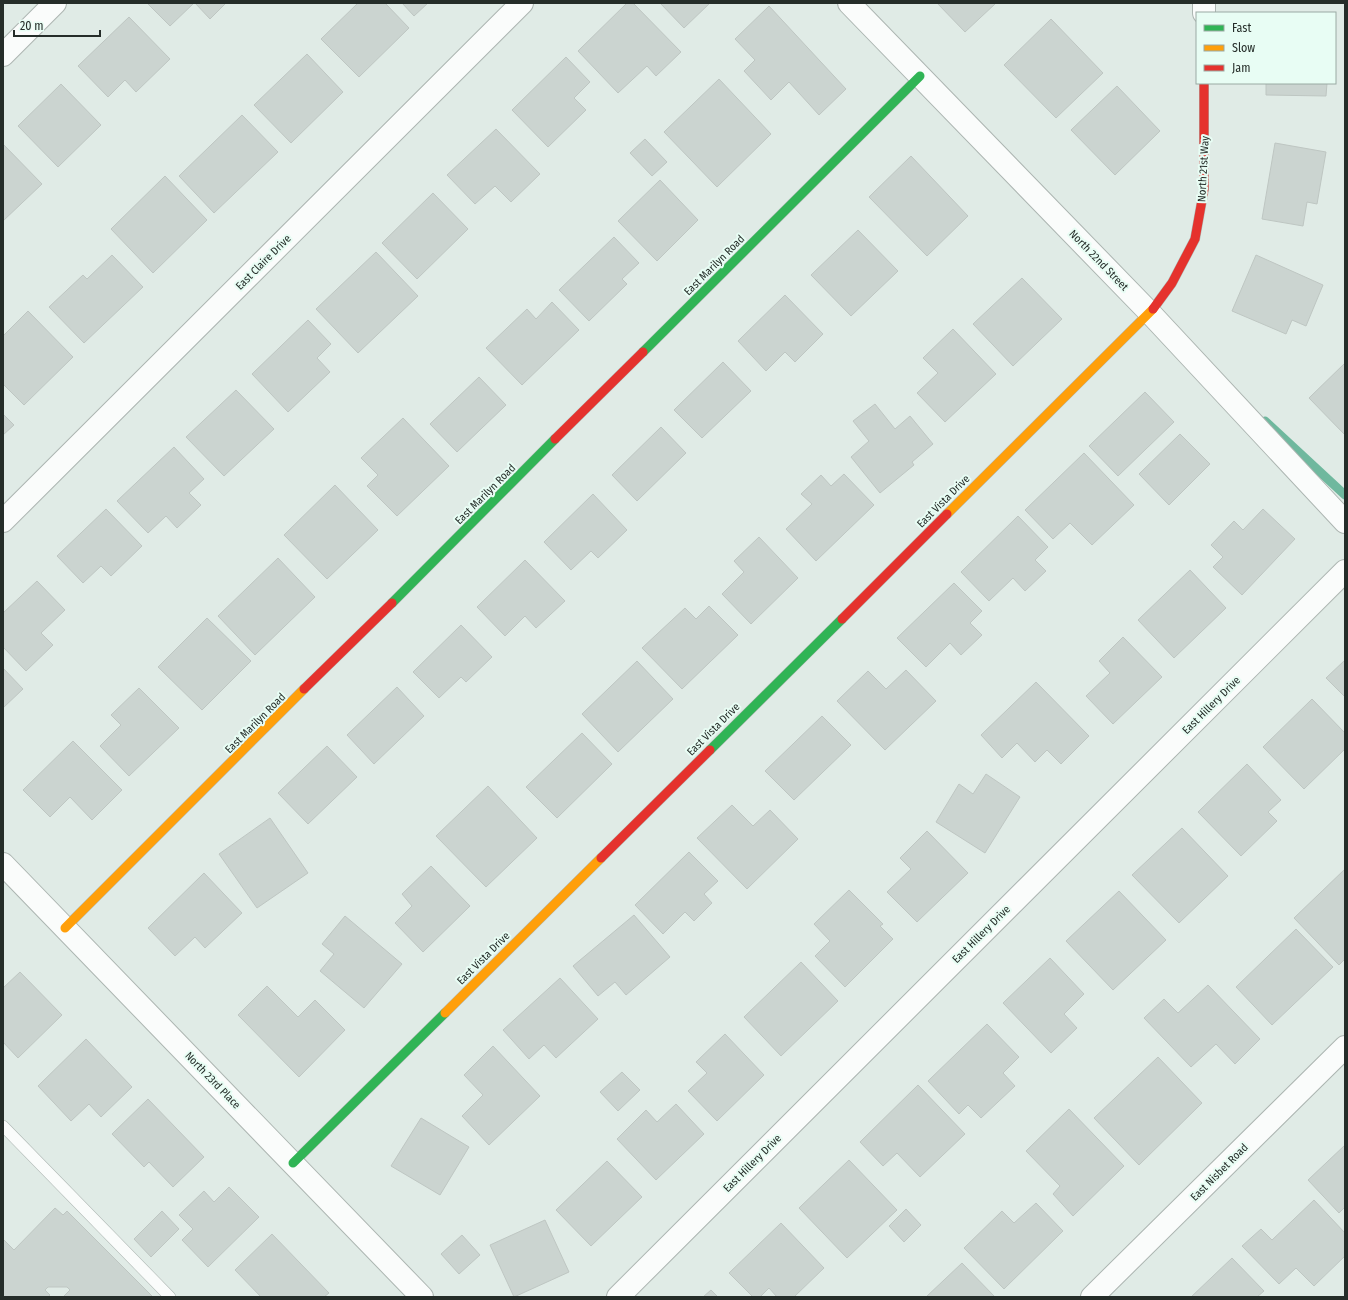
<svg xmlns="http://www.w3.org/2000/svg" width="1348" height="1300" font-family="'Fira Sans Condensed',sans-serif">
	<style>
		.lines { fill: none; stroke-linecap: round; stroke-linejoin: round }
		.stream { stroke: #6fb89e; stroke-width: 9 }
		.building { fill: #cbd4d0; stroke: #bec6c2 }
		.lane-casing { stroke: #acb5b1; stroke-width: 12 }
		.street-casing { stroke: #acb5b1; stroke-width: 24 }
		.fast-casing { stroke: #acb5b1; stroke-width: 10 }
		.slow-casing { stroke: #acb5b1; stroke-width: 10 }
		.jam-casing { stroke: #acb5b1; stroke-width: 10 }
		.lane { stroke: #fafcfb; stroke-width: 11 }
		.street { stroke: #fafcfb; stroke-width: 22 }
		.fast { stroke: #30b455; stroke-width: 9 }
		.slow { stroke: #ff9f0a; stroke-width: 9 }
		.jam { stroke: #e5322d; stroke-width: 9 }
		.labels { text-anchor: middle; stroke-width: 4; stroke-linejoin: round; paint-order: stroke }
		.street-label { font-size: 11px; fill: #252d29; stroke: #e8fdf4 }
	</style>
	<rect width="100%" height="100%" fill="#e0ebe6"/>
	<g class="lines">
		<path class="stream" d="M 1265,421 L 1345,495"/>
	</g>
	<g class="building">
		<path d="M 147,3 L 194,3 L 170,26 Z"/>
		<path d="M 195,3 L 226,3 L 210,19 Z"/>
		<path d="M 358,3 L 385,3 L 409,28 L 359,77 L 321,39 Z"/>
		<path d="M 402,3 L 428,3 L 414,16 Z"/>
		<path d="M 627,3 L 633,3 L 681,52 L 656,76 L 647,66 L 618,93 L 578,51 Z"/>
		<path d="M 660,3 L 710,3 L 684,28 Z"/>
		<path d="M 937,3 L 995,3 L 995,4 L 965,32 Z"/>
		<path d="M 769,6 L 846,89 L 819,115 L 789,82 L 771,100 L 744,71 L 755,60 L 735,39 Z"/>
		<path d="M 129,17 L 170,59 L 136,92 L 125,80 L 108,97 L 78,66 Z"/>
		<path d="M 1051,19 L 1103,73 L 1056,118 L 1004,65 Z"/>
		<path d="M 307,54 L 343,92 L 291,143 L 254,105 Z"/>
		<path d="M 566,57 L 590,82 L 574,98 L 586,110 L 548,147 L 512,110 Z"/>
		<path d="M 719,79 L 771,134 L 717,187 L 664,132 Z"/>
		<path d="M 1266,83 L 1327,83 L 1326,96 L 1266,95 Z"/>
		<path d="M 61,84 L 101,125 L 58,167 L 18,126 Z"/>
		<path d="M 1117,86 L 1160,131 L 1115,175 L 1071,130 Z"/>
		<path d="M 242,115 L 278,152 L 214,213 L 179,176 Z"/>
		<path d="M 496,129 L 540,174 L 511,202 L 495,186 L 475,204 L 447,175 Z"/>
		<path d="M 645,139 L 667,162 L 652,176 L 630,153 Z"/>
		<path d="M 1275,143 L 1326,152 L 1317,204 L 1307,202 L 1303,226 L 1262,219 Z"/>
		<path d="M 3,144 L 42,184 L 3,221 Z"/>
		<path d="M 911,156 L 968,216 L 927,256 L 869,197 Z"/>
		<path d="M 165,176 L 207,220 L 153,273 L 111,229 Z"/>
		<path d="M 660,180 L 698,220 L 657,261 L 618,221 Z"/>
		<path d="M 433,193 L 468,229 L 417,279 L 382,243 Z"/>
		<path d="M 858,230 L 898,271 L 851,316 L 811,275 Z"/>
		<path d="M 614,237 L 639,263 L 622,279 L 627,284 L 589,321 L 559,290 Z"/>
		<path d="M 376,252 L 418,296 L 358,353 L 316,309 Z"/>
		<path d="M 112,255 L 143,287 L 84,343 L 49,307 L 83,275 L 87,279 Z"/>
		<path d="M 1256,255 L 1323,285 L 1306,326 L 1292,320 L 1286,334 L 1232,311 Z"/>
		<path d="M 1022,278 L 1062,319 L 1013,366 L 973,324 Z"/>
		<path d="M 785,295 L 823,334 L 795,362 L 785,352 L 766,371 L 738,341 Z"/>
		<path d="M 552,302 L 579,330 L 522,385 L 486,348 L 527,309 L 536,319 Z"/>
		<path d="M 28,311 L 73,357 L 24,405 L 3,384 L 3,336 Z"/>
		<path d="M 308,320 L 331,344 L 317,358 L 330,372 L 288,412 L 252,374 Z"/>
		<path d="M 953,329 L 996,374 L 945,422 L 917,393 L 938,373 L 923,358 Z"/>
		<path d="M 723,362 L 751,391 L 702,438 L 674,410 Z"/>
		<path d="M 1345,363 L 1345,435 L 1309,398 Z"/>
		<path d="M 479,377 L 506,405 L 457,452 L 430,424 Z"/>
		<path d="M 236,390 L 274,429 L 224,476 L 186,437 Z"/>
		<path d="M 1145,392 L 1174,422 L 1118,476 L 1089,446 Z"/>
		<path d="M 875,404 L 895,429 L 910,416 L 933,444 L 912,462 L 914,465 L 880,493 L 851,457 L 869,441 L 853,421 Z"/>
		<path d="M 3,414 L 14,425 L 3,435 Z"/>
		<path d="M 403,418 L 449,466 L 397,516 L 367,486 L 378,475 L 361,458 Z"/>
		<path d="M 661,427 L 686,453 L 637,501 L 612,475 Z"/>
		<path d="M 1180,434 L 1210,464 L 1169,505 L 1139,474 Z"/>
		<path d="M 174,447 L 204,479 L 189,493 L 201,505 L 177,528 L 166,516 L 148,533 L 117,501 Z"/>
		<path d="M 1084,453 L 1134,505 L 1092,545 L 1070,523 L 1053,539 L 1025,510 Z"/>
		<path d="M 844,474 L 874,505 L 816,561 L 786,529 L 812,504 L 801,494 L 821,475 L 831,486 Z"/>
		<path d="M 335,485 L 378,530 L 327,579 L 284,535 Z"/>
		<path d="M 593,494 L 627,530 L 598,558 L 591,551 L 571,570 L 544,542 Z"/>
		<path d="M 106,509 L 142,546 L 111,576 L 101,566 L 83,583 L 57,556 Z"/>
		<path d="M 1263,509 L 1295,539 L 1242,595 L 1213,567 L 1223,557 L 1211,545 L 1234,521 L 1243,530 Z"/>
		<path d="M 1018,516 L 1048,547 L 1035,560 L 1046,571 L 1025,591 L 1013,578 L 989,601 L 961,572 Z"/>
		<path d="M 759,537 L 798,578 L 751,624 L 722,594 L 744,572 L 734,561 Z"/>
		<path d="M 278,558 L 315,597 L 255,655 L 218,616 Z"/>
		<path d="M 525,560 L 565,601 L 536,628 L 525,616 L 505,636 L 477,607 Z"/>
		<path d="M 1190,570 L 1226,608 L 1174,658 L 1138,620 Z"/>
		<path d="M 37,581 L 65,610 L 41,633 L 53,645 L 26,671 L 3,647 L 3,613 Z"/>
		<path d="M 954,583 L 982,611 L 970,623 L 982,635 L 961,655 L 950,643 L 926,667 L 897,638 Z"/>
		<path d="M 709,606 L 738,635 L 682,689 L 642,648 L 685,608 L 696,619 Z"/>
		<path d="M 207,618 L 251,661 L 202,710 L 158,667 Z"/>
		<path d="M 461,625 L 492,657 L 466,682 L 461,677 L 439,698 L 413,672 Z"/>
		<path d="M 1123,637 L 1162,677 L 1113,724 L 1086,696 L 1110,673 L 1099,661 Z"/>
		<path d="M 1345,660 L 1345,697 L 1326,678 Z"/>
		<path d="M 637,661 L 673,699 L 618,752 L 582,714 Z"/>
		<path d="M 3,668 L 23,689 L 3,708 Z"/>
		<path d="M 906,670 L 936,701 L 885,750 L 837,701 L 868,671 L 886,689 Z"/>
		<path d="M 1036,682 L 1089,736 L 1061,764 L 1047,750 L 1035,762 L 1017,743 L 1002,758 L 981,735 Z"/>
		<path d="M 397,687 L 424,716 L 374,764 L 347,735 Z"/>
		<path d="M 139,688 L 179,728 L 129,776 L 100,746 L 121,725 L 111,715 Z"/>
		<path d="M 1312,699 L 1345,733 L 1345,749 L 1304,789 L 1263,747 Z"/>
		<path d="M 822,716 L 851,745 L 794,800 L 765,771 Z"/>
		<path d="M 582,733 L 612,764 L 557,818 L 526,787 Z"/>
		<path d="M 73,741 L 122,790 L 92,820 L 70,797 L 50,817 L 23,790 Z"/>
		<path d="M 327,746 L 357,777 L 308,824 L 278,793 Z"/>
		<path d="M 1247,764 L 1281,800 L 1268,812 L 1277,821 L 1241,856 L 1198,812 Z"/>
		<path d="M 986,774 L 1020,797 L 985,853 L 936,822 L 959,784 L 973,794 Z"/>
		<path d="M 488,786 L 537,838 L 486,887 L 436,836 Z"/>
		<path d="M 732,805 L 753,826 L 770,810 L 798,839 L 747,889 L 697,838 Z"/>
		<path d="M 270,818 L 308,873 L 257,908 L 219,854 Z"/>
		<path d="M 1182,828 L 1228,876 L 1179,923 L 1132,875 Z"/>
		<path d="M 927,831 L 968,873 L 917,922 L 887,892 L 911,869 L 900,858 Z"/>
		<path d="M 689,852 L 718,881 L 704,894 L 712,903 L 694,921 L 685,912 L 663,934 L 635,905 Z"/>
		<path d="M 431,866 L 470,906 L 423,952 L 395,923 L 412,906 L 402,894 Z"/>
		<path d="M 1345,869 L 1345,959 L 1339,965 L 1294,918 Z"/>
		<path d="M 204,873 L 242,913 L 205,948 L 195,937 L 175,956 L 148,928 Z"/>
		<path d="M 849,890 L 883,924 L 880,926 L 893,939 L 845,987 L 815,956 L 830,941 L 814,924 Z"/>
		<path d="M 1119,891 L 1166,940 L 1113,990 L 1066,941 Z"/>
		<path d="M 634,915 L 670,957 L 626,995 L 615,982 L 598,996 L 573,966 Z"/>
		<path d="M 345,916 L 402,964 L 364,1008 L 320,971 L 334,954 L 322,944 Z"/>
		<path d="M 1296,929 L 1333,967 L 1272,1025 L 1236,987 Z"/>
		<path d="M 1050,958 L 1084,994 L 1064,1014 L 1077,1028 L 1051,1053 L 1003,1003 Z"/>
		<path d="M 801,962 L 838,1001 L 781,1056 L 744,1017 Z"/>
		<path d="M 20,972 L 62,1015 L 18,1058 L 3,1042 L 3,988 Z"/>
		<path d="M 560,978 L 598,1019 L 556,1058 L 544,1045 L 529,1059 L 503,1030 Z"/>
		<path d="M 1208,985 L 1260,1039 L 1235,1064 L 1216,1044 L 1191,1067 L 1144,1018 L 1164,999 L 1178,1013 Z"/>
		<path d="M 267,986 L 298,1017 L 315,1000 L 345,1030 L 299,1077 L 238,1015 Z"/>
		<path d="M 987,1024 L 1019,1057 L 1003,1073 L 1015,1086 L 981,1118 L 968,1105 L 959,1114 L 928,1081 Z"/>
		<path d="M 725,1034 L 764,1075 L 717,1121 L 688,1091 L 707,1073 L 696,1062 Z"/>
		<path d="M 86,1039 L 132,1087 L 101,1117 L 89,1104 L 71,1121 L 38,1086 Z"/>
		<path d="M 493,1046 L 540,1096 L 489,1145 L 462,1116 L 483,1095 L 464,1075 Z"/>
		<path d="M 1158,1057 L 1202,1103 L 1139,1165 L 1094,1118 Z"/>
		<path d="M 622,1072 L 640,1090 L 618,1111 L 600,1092 Z"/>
		<path d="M 918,1085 L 965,1134 L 920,1177 L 897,1153 L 883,1166 L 860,1142 Z"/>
		<path d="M 148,1099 L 204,1157 L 173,1187 L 149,1162 L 144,1167 L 112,1134 Z"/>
		<path d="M 676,1104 L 704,1134 L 656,1180 L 617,1139 L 646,1110 L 657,1122 Z"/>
		<path d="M 1069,1109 L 1124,1166 L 1073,1216 L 1053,1194 L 1060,1186 L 1026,1151 Z"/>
		<path d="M 421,1118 L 469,1147 L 440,1195 L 391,1166 Z"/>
		<path d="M 1345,1145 L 1345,1207 L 1339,1213 L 1308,1180 Z"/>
		<path d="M 849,1160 L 897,1210 L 847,1258 L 799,1208 Z"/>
		<path d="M 607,1161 L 642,1197 L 591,1246 L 556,1210 Z"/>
		<path d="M 229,1187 L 259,1217 L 208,1267 L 182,1240 L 193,1229 L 179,1215 L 204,1191 L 214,1202 Z"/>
		<path d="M 1314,1200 L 1345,1233 L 1345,1256 L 1314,1286 L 1296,1268 L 1279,1284 L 1242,1246 L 1261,1229 L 1272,1240 Z"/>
		<path d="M 1036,1203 L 1063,1231 L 1004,1289 L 964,1248 L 1002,1211 L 1014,1223 Z"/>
		<path d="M 55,1208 L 63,1215 L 67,1211 L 153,1297 L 65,1297 L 64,1296 L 70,1290 L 67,1287 L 48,1287 L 45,1290 L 50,1295 L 48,1297 L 3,1297 L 3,1239 L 14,1250 Z"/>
		<path d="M 906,1209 L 921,1225 L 904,1242 L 889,1226 Z"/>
		<path d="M 162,1211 L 179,1229 L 151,1257 L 134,1239 Z"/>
		<path d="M 545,1220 L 569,1272 L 514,1297 L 490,1245 Z"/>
		<path d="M 781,1223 L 824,1268 L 794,1297 L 777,1297 L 769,1288 L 760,1297 L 753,1297 L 729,1273 Z"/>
		<path d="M 272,1234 L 329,1293 L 324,1297 L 261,1297 L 235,1270 Z"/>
		<path d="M 462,1235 L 480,1255 L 459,1274 L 441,1254 Z"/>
		<path d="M 1232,1258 L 1264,1291 L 1257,1297 L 1191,1297 Z"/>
		<path d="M 962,1263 L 995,1297 L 926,1297 Z"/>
		<path d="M 711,1290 L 718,1297 L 703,1297 Z"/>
	</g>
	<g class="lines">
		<defs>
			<path id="lane" d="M 3,1126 L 170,1297"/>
			<g id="street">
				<path d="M 849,3 L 1150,313 L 1345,522"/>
				<path d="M 1204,3 L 1204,13"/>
				<path d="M 3,55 L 55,3"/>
				<path d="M 3,521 L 522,3"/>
				<path d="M 3,864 L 422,1297"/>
				<path d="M 618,1297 L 1345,571"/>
				<path d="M 1092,1297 L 1345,1047"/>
			</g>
			<g id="fast">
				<path d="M 643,352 L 920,76"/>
				<path d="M 392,603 L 555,439"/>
				<path d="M 710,750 L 842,619"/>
				<path d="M 293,1163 L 445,1013"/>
			</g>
			<g id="slow">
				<path d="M 947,514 L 1153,309"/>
				<path d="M 65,928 L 304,689"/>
				<path d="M 445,1013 L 601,858"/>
			</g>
			<g id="jam">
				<path d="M 1153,309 L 1172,283 L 1195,239 L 1204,189 L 1204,83"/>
				<path d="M 555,439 L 643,352"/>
				<path d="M 842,619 L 947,514"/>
				<path d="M 304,689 L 392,603"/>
				<path d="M 601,858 L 710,750"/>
			</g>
		</defs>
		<use href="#lane" class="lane-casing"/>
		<use href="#street" class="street-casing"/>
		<use href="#fast" class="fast-casing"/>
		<use href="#slow" class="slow-casing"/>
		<use href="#jam" class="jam-casing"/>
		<use href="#lane" class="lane"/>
		<use href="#street" class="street"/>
		<use href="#fast" class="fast"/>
		<use href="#slow" class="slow"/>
		<use href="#jam" class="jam"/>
	</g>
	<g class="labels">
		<g class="street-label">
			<text transform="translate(1203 169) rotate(-87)" y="4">North 21st Way</text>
			<text transform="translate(1099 260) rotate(46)" y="4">North 22nd Street</text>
			<text transform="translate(263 262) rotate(-45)" y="4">East Claire Drive</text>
			<text transform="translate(714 265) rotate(-45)" y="4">East Marilyn Road</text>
			<text transform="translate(485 494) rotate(-45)" y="4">East Marilyn Road</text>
			<text transform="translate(943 501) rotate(-45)" y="4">East Vista Drive</text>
			<text transform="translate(1211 705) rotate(-45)" y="4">East Hillery Drive</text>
			<text transform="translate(255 723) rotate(-45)" y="4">East Marilyn Road</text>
			<text transform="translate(713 729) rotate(-45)" y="4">East Vista Drive</text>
			<text transform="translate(981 934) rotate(-45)" y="4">East Hillery Drive</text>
			<text transform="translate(483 958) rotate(-45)" y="4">East Vista Drive</text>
			<text transform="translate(213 1080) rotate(46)" y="4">North 23rd Place</text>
			<text transform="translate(752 1163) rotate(-45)" y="4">East Hillery Drive</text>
			<text transform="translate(1219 1172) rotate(-45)" y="4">East Nisbet Road</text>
		</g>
	</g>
	<rect width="1348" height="1300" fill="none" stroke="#252d29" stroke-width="8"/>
	<rect x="1196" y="12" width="140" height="72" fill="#e8fdf4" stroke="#9aaaa3"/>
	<rect x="1204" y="25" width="20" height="6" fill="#30b455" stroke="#9aaaa3"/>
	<text x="1232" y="32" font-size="12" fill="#252d29">Fast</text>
	<rect x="1204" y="45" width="20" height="6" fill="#ff9f0a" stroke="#9aaaa3"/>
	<text x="1232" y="52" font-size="12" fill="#252d29">Slow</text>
	<rect x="1204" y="65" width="20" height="6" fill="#e5322d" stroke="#9aaaa3"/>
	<text x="1232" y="72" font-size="12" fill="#252d29">Jam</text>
	<path d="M14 30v6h86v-6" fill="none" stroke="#252d29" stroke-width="2"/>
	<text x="20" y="30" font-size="12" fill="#252d29" stroke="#e8fdf4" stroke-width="3" paint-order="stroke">20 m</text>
</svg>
